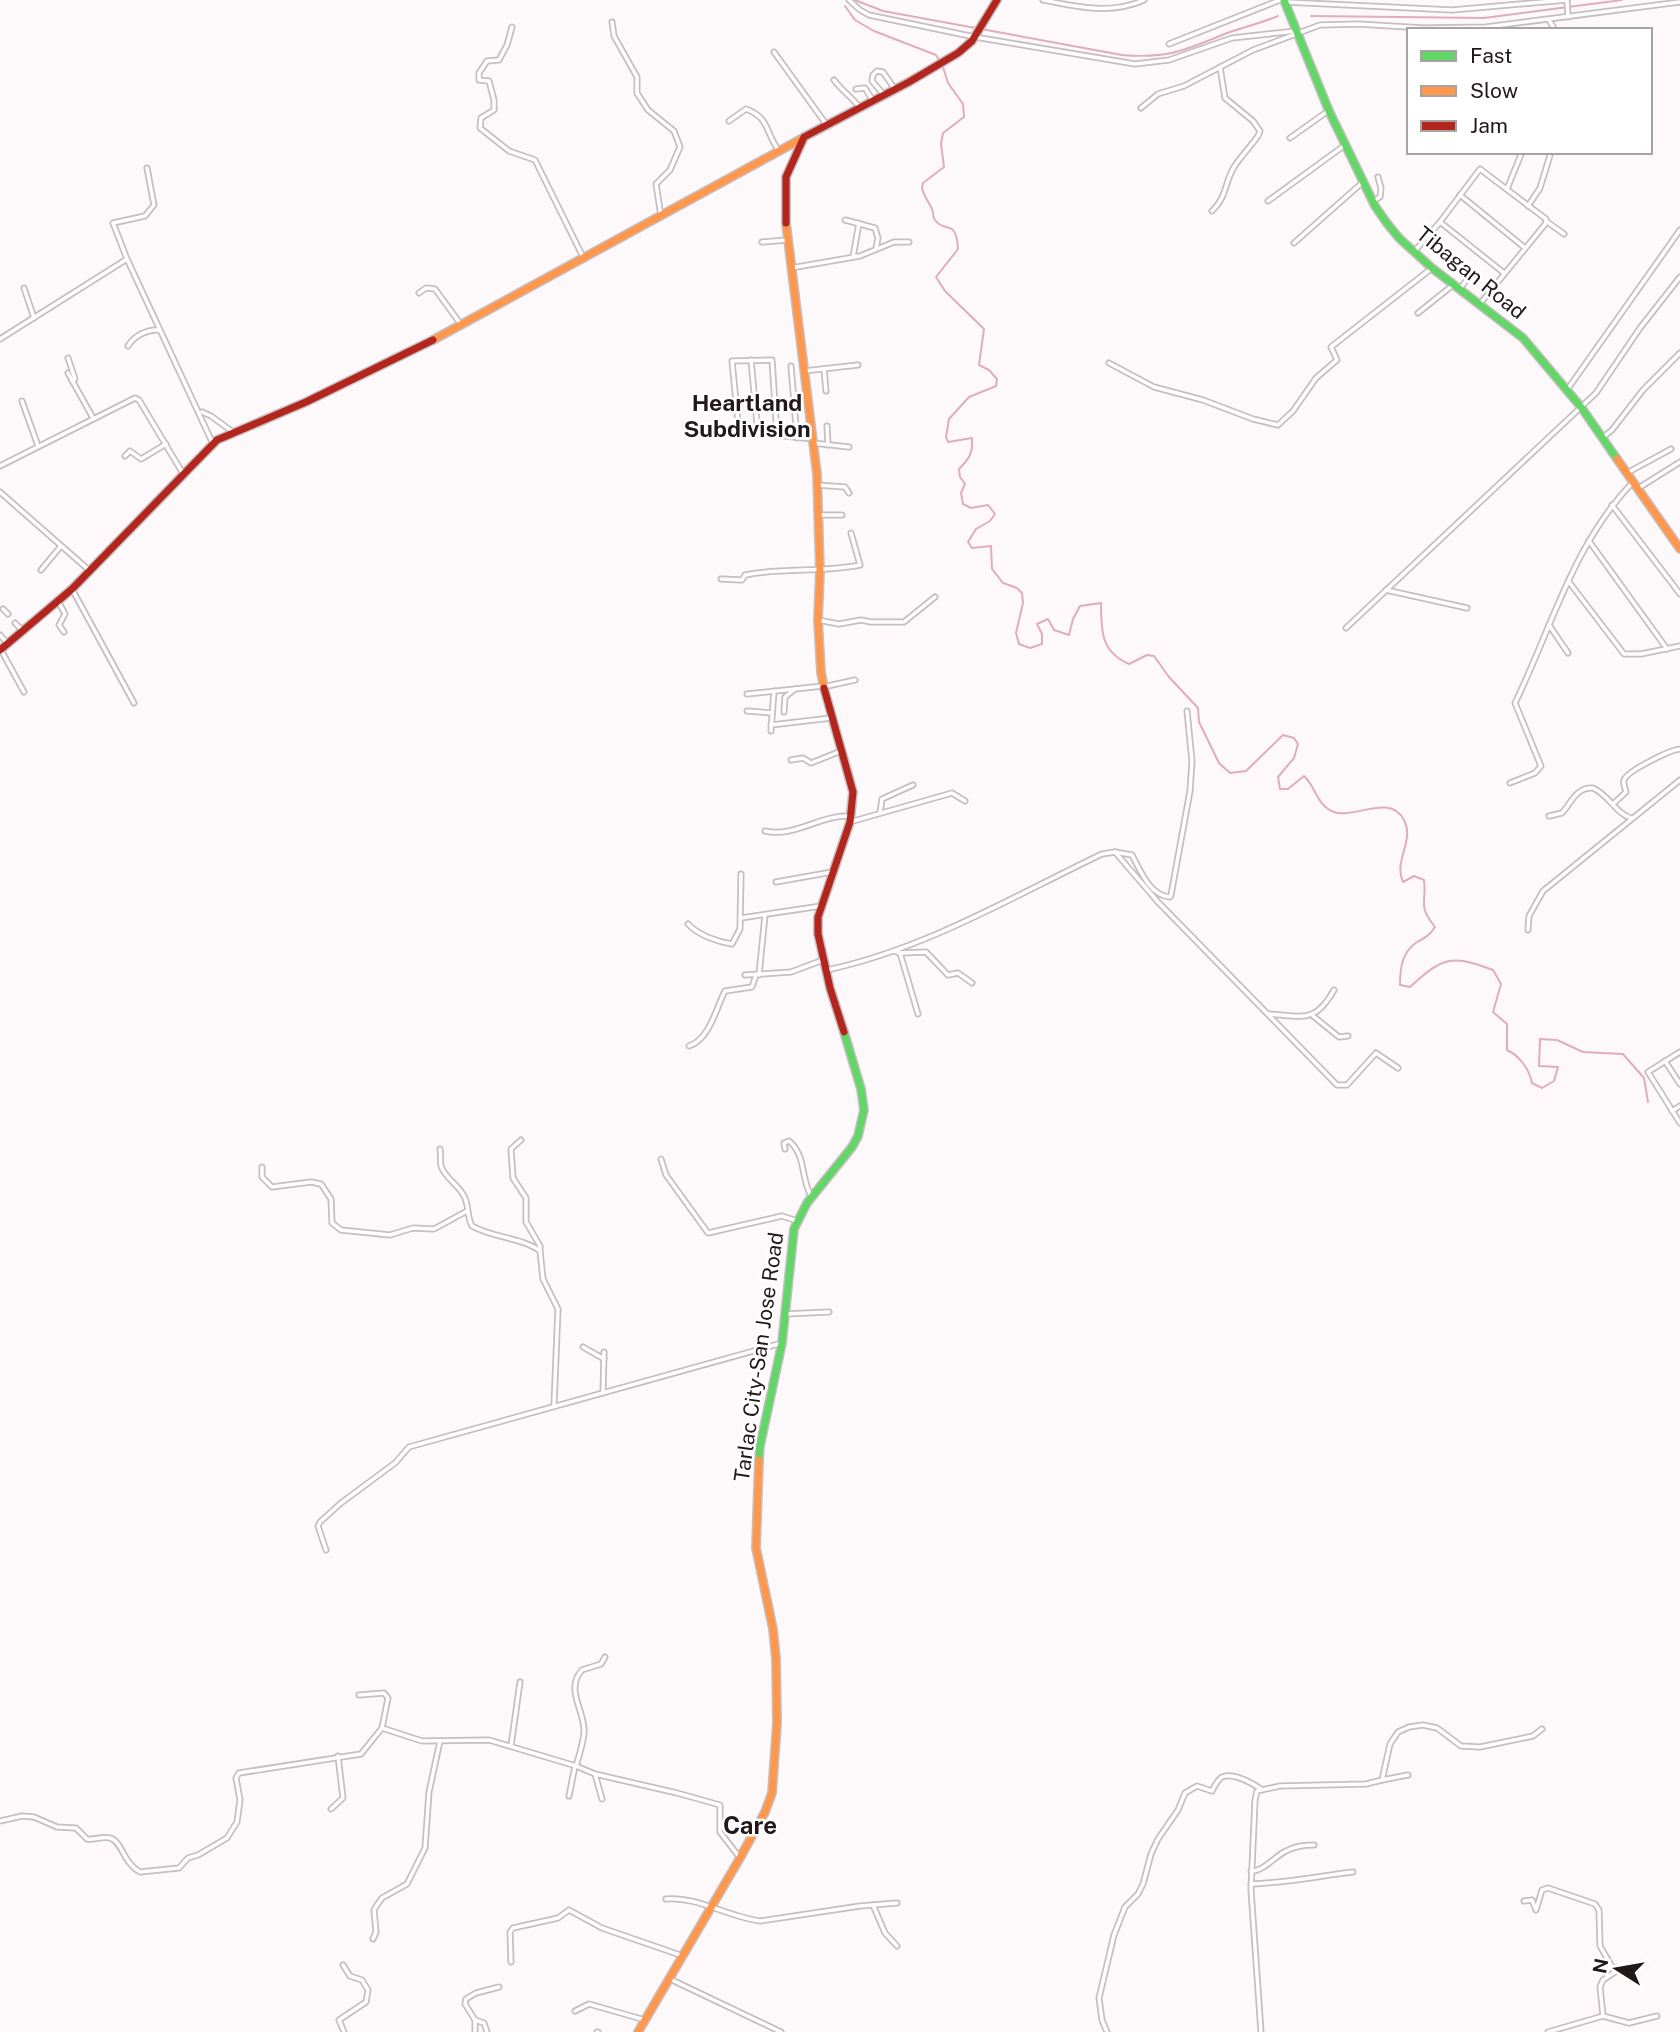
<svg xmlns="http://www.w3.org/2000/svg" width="1680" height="2032" font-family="'Public Sans',sans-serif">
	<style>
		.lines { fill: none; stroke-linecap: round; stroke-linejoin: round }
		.stream { stroke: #e0adba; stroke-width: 2 }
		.street-casing { stroke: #c6bec0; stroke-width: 7 }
		.fast-casing { stroke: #c6bec0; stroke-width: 10 }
		.slow-casing { stroke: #c6bec0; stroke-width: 10 }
		.jam-casing { stroke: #c6bec0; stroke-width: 10 }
		.street { stroke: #fffefe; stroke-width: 3.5 }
		.fast { stroke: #63d668; stroke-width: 7 }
		.slow { stroke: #ff974d; stroke-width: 7 }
		.jam { stroke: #b3261e; stroke-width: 7 }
		.labels { text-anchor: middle; stroke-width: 5; stroke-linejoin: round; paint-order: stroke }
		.street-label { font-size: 21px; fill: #22181a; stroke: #fff }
		.neighbourhood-label { font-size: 23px; font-weight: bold; fill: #22181a; stroke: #fff }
		.quarter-label { font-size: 24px; font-weight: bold; fill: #22181a; stroke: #fff }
	</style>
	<rect width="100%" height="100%" fill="#fdf8fa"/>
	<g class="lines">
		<g class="stream">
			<path d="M 855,0 L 883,11 L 1122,55 C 1168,59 1186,50 1227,33 C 1244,27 1261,23 1278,16"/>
			<path d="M 845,6 L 855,20 L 874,31 L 936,55 L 943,67 L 948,83 L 963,104 L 964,117 L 943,133 L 941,144 L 944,167 L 923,183 L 922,188 C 924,197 929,202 932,209 C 934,213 932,217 935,220 C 945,234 956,217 958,249 L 936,277 L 945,291 L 984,329 L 979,365 L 989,370 L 997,379 L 996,386 L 969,397 L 949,419 L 946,437 L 948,442 L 972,438 C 973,453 970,458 959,469 L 960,477 L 965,484 L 961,493 L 963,504 L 971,508 L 988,505 L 995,514 L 990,521 L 976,529 L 968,542 L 972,548 L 991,546 L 992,569 L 1003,583 L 1017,588 L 1022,593 L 1023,603 L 1016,633 L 1019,644 L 1030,648 L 1042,644 L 1042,634 L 1037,624 L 1048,619 L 1054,630 L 1069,635 L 1073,619 L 1080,606 L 1101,603 C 1101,631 1101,652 1129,664 L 1147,655 L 1154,656 L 1169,677 L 1198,708 L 1199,722 L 1219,763 L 1230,773 L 1246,771 L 1283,735 L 1294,738 L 1298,744 L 1294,758 L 1278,777 L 1280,789 L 1288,789 L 1304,776 C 1316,787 1317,806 1334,812 C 1355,819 1390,793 1404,820 C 1415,841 1393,861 1403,882 L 1414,876 L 1424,880 C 1427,904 1417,904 1435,927 C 1429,936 1426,937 1417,942 C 1402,952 1400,968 1400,985 L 1410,987 C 1443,957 1451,954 1493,970 L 1501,984 L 1493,1012 L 1507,1024 L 1507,1050 C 1520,1056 1529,1069 1532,1083 L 1542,1088 L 1554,1081 L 1558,1067 L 1539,1066 L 1540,1039 L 1557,1040 L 1583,1052 L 1623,1054 L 1644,1078 L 1648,1102"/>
			<path d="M 1311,16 L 1484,18 L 1622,0"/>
		</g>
		<defs>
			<g id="street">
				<path d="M 849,0 L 860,10 L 869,15 L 975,37 L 1135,64 L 1169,60 L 1232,38 L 1296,31"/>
				<path d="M 1043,0 C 1077,7 1111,15 1144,0"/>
				<path d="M 1567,0 L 1568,17"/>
				<path d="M 1285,2 L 1452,10 L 1567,0"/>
				<path d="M 1549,20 L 1555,30"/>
				<path d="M 612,22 L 614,36 L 637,77 L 637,93 L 648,110 L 674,131 L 680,147 L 670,170 L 656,184 L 661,216"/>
				<path d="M 512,27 L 507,45 L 499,60 L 487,61 L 479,73 L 479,80 L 489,81 L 494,100 L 494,110 L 481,118 L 480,128 L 509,151 L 535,160 L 584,259"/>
				<path d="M 1169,44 L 1280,0"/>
				<path d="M 774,52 L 826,124"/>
				<path d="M 834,80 C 842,91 852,97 860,108"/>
				<path d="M 856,89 L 865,88 L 873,101"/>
				<path d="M 884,95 L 872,81 L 873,75 L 877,71 L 883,72 L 894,88"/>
				<path d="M 1141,108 L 1158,94 L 1184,86 L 1253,50 L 1320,25 L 1358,24 L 1424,28 L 1486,27 L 1680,2"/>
				<path d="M 729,121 L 746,109 C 770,118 765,132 779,151"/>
				<path d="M 1290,138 L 1328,111"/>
				<path d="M 1507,189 L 1522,152"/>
				<path d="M 1460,195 L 1525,248"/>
				<path d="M 1268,201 L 1345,145"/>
				<path d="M 1373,201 L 1380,197 L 1381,188 L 1378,177"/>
				<path d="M 1528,206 L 1540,188 L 1551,152"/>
				<path d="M 1212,211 C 1227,197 1224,184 1234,167 C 1241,156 1251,146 1258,136 L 1260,131 L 1253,121 L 1225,98 L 1220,67"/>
				<path d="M 845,220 L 875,228 L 878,238 L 876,249"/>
				<path d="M 1546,221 L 1564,234"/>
				<path d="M 1440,222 L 1504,273"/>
				<path d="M 762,242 L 788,240"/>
				<path d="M 1294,243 L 1363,182"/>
				<path d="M 1414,252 L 1440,222 L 1480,169 L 1546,219 L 1546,223 L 1479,305"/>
				<path d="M 853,257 L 859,223"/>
				<path d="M 127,259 L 213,444"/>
				<path d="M 791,268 L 860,256 L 894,242 L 909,242"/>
				<path d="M 24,288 L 34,318"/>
				<path d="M 1459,290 L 1471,274"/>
				<path d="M 419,293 L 426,288 L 435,289 L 462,326"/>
				<path d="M 1418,313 L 1453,285"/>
				<path d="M 0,339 L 127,259 L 113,223 L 145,216 L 154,205 L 147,168"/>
				<path d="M 128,346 C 134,336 147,329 159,330"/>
				<path d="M 68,358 L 75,379 L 72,381"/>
				<path d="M 751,360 L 758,434"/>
				<path d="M 1109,363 L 1154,387 L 1203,400 L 1253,419 L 1278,425 L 1293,411 L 1316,378 L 1337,360 L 1331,347 L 1432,268"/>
				<path d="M 791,366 L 797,438"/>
				<path d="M 824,369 L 826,391"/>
				<path d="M 804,371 L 858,365"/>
				<path d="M 68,373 L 93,418"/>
				<path d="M 1567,390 L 1680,230"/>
				<path d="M 22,401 L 38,446"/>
				<path d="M 202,412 L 211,416 L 233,432"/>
				<path d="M 686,426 L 813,439"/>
				<path d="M 827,426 L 828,445"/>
				<path d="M 739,432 L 732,361 L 772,360 L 777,435"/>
				<path d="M 1602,438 L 1612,430 L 1643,390 L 1680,353"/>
				<path d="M 813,443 L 849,447"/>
				<path d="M 125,456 L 130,451 L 141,459 L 166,444"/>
				<path d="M 0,466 L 135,398 L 139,400 L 182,472"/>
				<path d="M 1627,473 L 1671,449"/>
				<path d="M 817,485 L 845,487 L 849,493"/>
				<path d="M 1637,489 L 1680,462"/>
				<path d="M 0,492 L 90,571"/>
				<path d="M 1612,505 L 1680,594"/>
				<path d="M 819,515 L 842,515"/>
				<path d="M 1589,541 L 1667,649"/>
				<path d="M 41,570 L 61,546"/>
				<path d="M 721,579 L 742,580 L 745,575 C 783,567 821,573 860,565 L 851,533"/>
				<path d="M 1569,582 L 1624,654 L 1641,654 L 1680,646"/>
				<path d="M 72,589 L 134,703"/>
				<path d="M 1386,590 L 1467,608"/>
				<path d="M 58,601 L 65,614 L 59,625 L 64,632"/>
				<path d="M 3,609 L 8,614"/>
				<path d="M 818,620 L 839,624 L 861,620 L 871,622 L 904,622 L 935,597"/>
				<path d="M 15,623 L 22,630"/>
				<path d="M 1549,625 L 1568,653"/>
				<path d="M 1346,628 L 1596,393 L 1640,328 L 1680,277"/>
				<path d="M 0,635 L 8,644"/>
				<path d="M 1,650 L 24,692"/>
				<path d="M 823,687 L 855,680"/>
				<path d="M 747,694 L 823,686"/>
				<path d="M 747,711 L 772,713"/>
				<path d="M 784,712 L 785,697 L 795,689"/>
				<path d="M 771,725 L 831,718"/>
				<path d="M 771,731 L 774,691"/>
				<path d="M 791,760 L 803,758 L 811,763 L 841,751"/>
				<path d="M 1510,783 L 1535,773 L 1541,766 L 1515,703 C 1552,627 1573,544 1633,482"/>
				<path d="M 1613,804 L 1626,792 C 1625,788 1623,784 1624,780 C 1627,771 1670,750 1680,749"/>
				<path d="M 880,813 L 882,799 L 913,785"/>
				<path d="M 1549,816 L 1562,813 C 1572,802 1576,787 1593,788 C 1609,795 1615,813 1631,818"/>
				<path d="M 850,822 L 952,793 L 965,801"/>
				<path d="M 765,831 C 795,838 821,814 851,816"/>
				<path d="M 1115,852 L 1132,855 C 1140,870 1150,896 1170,897 L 1171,895 L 1190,791 L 1192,761 L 1187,711"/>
				<path d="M 776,882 L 832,872"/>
				<path d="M 741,918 L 821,906"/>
				<path d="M 688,924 C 698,935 718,942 732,944 L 740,929 L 741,874"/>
				<path d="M 1528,930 L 1529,916 L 1543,891 L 1680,780"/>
				<path d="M 894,951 L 900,953 L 926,952 L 948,975 L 958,973 L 972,983"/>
				<path d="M 900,953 L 918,1014"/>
				<path d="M 827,970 C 925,949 1012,897 1102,854 L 1115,852 L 1158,902 L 1337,1085 L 1347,1085 L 1376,1053 L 1398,1068"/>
				<path d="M 745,975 L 791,972 L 823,960"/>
				<path d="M 759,975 L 765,915"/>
				<path d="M 1268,1014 C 1303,1016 1315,1024 1334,990"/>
				<path d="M 1313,1016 L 1339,1037 L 1348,1036"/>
				<path d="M 689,1046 C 710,1039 716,1008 725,991 L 752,987 L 756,975"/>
				<path d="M 1680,1052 L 1648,1072 L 1680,1123"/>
				<path d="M 1665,1061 L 1680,1084"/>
				<path d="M 1672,1111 L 1680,1106"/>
				<path d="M 521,1140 L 511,1149 L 513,1178 L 526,1198 L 526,1222 L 540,1246 L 540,1251"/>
				<path d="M 440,1149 C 441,1154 440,1161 441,1166 C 445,1179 460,1185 465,1198 C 469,1208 467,1217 472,1226 C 493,1238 521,1237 540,1251 L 543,1279 L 558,1309 L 554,1405"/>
				<path d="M 785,1149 L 784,1143 L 789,1141 C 807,1156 800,1179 812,1198"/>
				<path d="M 661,1159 L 666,1175 L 708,1233 L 782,1216 L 797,1221"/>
				<path d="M 262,1167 L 262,1177 L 272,1187 L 311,1182 L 321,1184 L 331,1199 L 332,1223 L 341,1230 L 390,1235 L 413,1228 L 434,1229 L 467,1211"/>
				<path d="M 785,1314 L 829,1312"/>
				<path d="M 583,1347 L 604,1359"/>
				<path d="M 603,1393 L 604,1352"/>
				<path d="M 326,1550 L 318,1526 L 320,1522 L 341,1503 L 395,1463 L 409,1447 L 782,1343"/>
				<path d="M 382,1728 L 422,1741 L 489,1740 L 576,1766 L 595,1774 L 677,1793 L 720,1805 L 720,1832 L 740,1858"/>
				<path d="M 511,1746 L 520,1682"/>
				<path d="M 576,1766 C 579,1756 583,1744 584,1733 C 586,1712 564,1690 582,1670 L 601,1664 L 605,1657"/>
				<path d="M 595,1774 L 602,1799"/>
				<path d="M 1382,1780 L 1408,1775"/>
				<path d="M 569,1796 L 575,1766"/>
				<path d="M 331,1809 L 343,1798 L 338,1756"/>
				<path d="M 0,1821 L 22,1816 L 34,1817 L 57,1827 L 76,1828 L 87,1839 C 95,1840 103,1836 110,1838 C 122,1841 123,1863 140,1872 L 179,1868 L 188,1858 L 198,1855 L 227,1838 L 237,1822 L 240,1800 L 236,1778 L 239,1773 L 361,1754 L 382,1728 L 388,1698 L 384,1693 L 359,1695"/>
				<path d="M 1251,1871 C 1263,1872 1275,1856 1286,1851 C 1295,1846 1304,1845 1314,1845"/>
				<path d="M 1251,1884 C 1285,1883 1319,1876 1353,1872"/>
				<path d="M 666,1899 C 697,1896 728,1917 760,1921 L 860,1906 L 897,1903"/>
				<path d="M 1524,1901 L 1532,1900 L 1536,1910 L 1542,1890 L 1548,1888 L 1595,1904 L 1599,1910 L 1600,1946 L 1615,1972 L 1603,1980 L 1600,1987 L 1603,2016"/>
				<path d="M 873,1905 L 885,1933 L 897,1946"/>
				<path d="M 373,1939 L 376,1932 L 374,1910 L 377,1905 L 382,1898 L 407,1884 L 425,1848 L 429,1792 L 440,1741"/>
				<path d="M 511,1962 L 510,1932 L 513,1928 L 558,1918 L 569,1910 L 602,1928 L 683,1956"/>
				<path d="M 343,1965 L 350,1976 L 362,1980 L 368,1990 L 366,2002 L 339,2020 L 344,2032"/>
				<path d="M 670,1979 L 781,2032"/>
				<path d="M 575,2011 L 589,2004 L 645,2020"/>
				<path d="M 475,2020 L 484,2023 L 487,2032"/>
				<path d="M 475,2032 L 475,2020 L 465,2004 L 466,1999 L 476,1993 L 499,1987"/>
				<path d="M 597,2032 L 598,2032"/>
				<path d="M 1107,2032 L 1102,2020 L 1099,1998 L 1114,1935 L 1125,1907 L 1138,1894 L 1143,1884 L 1151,1854 L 1158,1839 L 1178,1810 L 1185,1793 L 1197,1786 L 1212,1791 C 1214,1787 1218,1779 1222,1777 C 1233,1772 1252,1783 1261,1789"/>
				<path d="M 1261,2032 L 1251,1890 L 1255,1800 L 1257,1791 L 1280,1786 L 1366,1784 L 1382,1780 L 1390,1744 L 1398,1732 L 1409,1727 L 1423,1725 L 1437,1728 L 1461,1746 L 1480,1747 L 1533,1736 L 1542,1729"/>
				<path d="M 1548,2032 L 1603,2016 L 1629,2023 L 1657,2016"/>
			</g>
			<g id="fast">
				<path d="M 1284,0 L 1329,111 L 1375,206 L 1386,222 L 1399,238 L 1432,268 L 1523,338 L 1581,407 L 1617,459"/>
				<path d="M 759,1460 L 760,1446 L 782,1343 L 794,1229 L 807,1203 L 852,1147 L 858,1136 L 864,1110 L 861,1089 L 844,1032"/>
			</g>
			<g id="slow">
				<path d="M 786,223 L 817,474 L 820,571 L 818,620 L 821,672 L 824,688"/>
				<path d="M 433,340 L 803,138"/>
				<path d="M 1617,459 L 1680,549"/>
				<path d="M 638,2032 L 740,1858 L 765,1812 L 772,1793 L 777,1723 L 776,1659 L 773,1629 L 756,1548 L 759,1460"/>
			</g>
			<g id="jam">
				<path d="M 786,223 L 786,177 L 804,137 L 909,82 L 958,53 L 972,41 L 997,0"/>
				<path d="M 0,650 L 72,589 L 217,440 L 306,402 L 433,340"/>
				<path d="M 824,688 L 853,792 L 850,822 L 818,917 L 818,934 L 830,988 L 844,1032"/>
			</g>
		</defs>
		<use href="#street" class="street-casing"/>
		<use href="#fast" class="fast-casing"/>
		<use href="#slow" class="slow-casing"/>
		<use href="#jam" class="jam-casing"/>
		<use href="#street" class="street"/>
		<use href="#fast" class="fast"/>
		<use href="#slow" class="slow"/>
		<use href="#jam" class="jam"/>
	</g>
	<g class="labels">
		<g class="street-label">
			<text transform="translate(1471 273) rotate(39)" y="7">Tibagan Road</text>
			<text transform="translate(759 1357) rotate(-82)" y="7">Tarlac City-San Jose Road</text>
		</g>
		<g class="neighbourhood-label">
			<text x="747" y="411">Heartland<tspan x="747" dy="26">Subdivision</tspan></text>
		</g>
		<g class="quarter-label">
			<text x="750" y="1834">Care</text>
		</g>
	</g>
	<rect x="1407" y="28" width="245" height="126" fill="#ffffff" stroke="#a7a3a3" stroke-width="2"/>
	<rect x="1421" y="51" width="35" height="10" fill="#63d668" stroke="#a7a3a3" stroke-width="2"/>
	<text x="1470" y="63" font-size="21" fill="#22181a">Fast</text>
	<rect x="1421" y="86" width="35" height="10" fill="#ff974d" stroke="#a7a3a3" stroke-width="2"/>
	<text x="1470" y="98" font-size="21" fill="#22181a">Slow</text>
	<rect x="1421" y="121" width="35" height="10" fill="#b3261e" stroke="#a7a3a3" stroke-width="2"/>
	<text x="1470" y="133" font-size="21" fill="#22181a">Jam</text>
	<g transform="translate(1617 1969) rotate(281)" stroke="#ffffff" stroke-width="5" paint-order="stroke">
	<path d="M0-5L12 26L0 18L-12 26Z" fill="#22181a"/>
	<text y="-10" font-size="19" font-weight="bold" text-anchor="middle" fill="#22181a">N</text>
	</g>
</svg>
